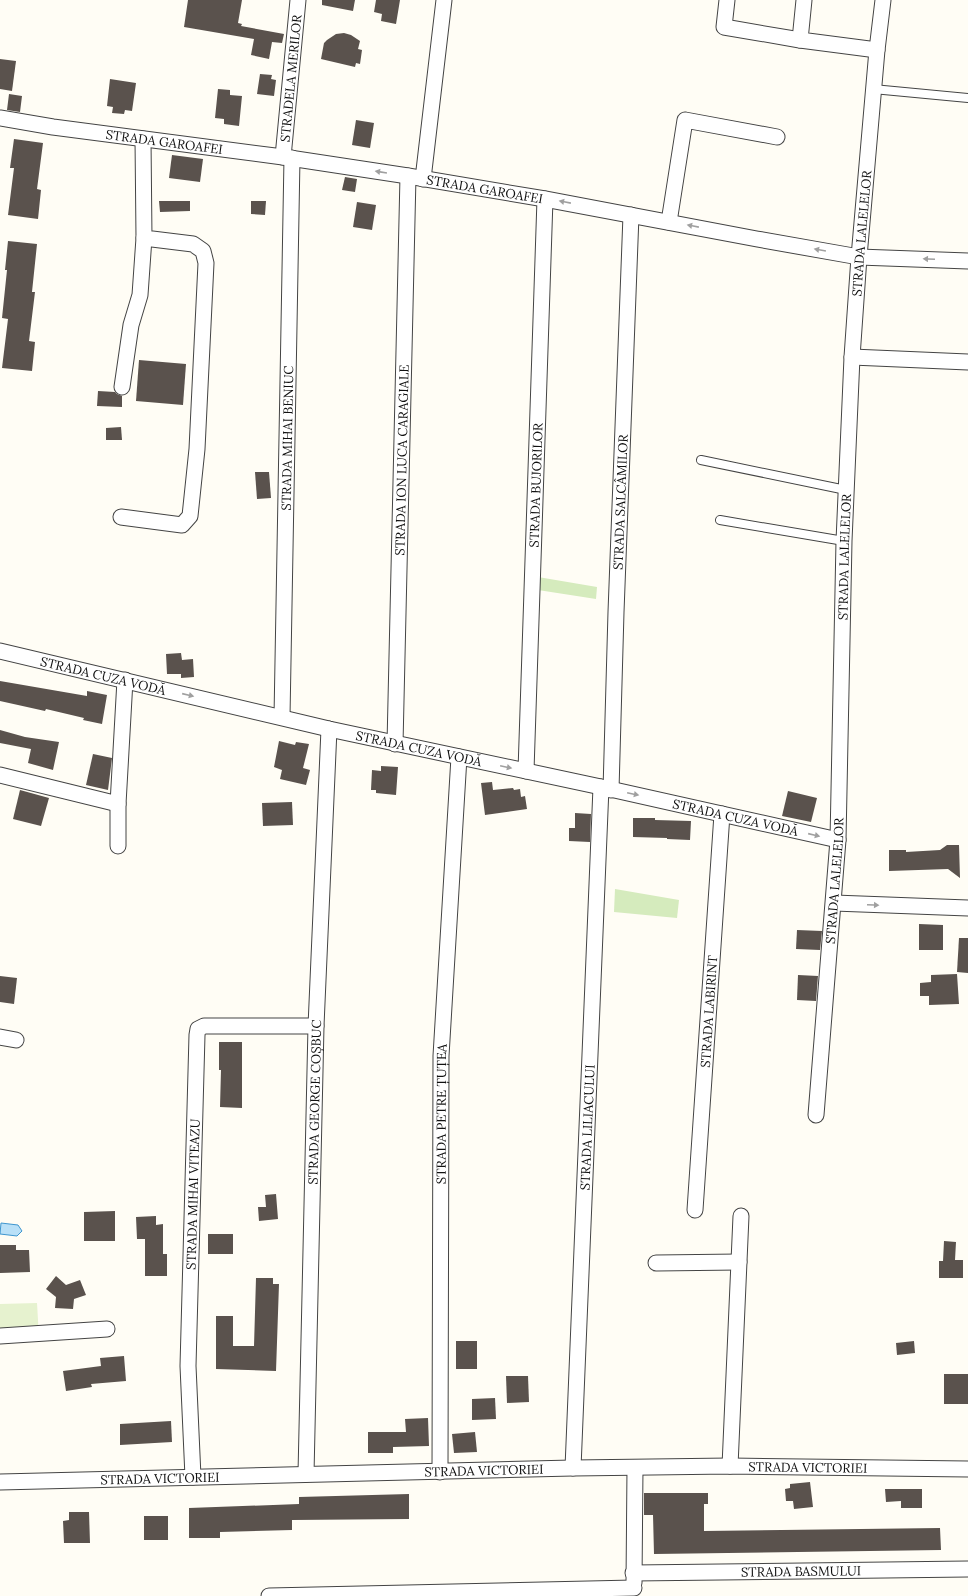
<svg xmlns="http://www.w3.org/2000/svg" width="968" height="1596" font-family="Lora,serif">
	<style>
		.green { fill: #d5ebbd }
		.pitch { fill: #e6f2cf }
		.water { fill: #b9e0f7; stroke: #3f96cf }
		.building { fill: #5a524d }
		.lines { fill: none; stroke-linecap: round; stroke-linejoin: round }
		.lane-casing { stroke: #444; stroke-width: 10 }
		.street-casing { stroke: #444; stroke-width: 17 }
		.lane { stroke: #fff; stroke-width: 8 }
		.street { stroke: #fff; stroke-width: 15 }
		.oneway { fill: #a0a0a0 }
		.labels { text-anchor: middle; stroke-width: 4; stroke-linejoin: round; paint-order: stroke }
		.street-label { font-size: 13px; fill: #111; stroke: #fff }
	</style>
	<rect width="100%" height="100%" fill="#fffdf5"/>
	<g class="green">
		<path d="M 538,577 L 597,587 L 596,599 L 538,590 Z"/>
		<path d="M 615,889 L 679,900 L 677,918 L 614,912 Z"/>
	</g>
	<path class="pitch" d="M 37,1303 L 39,1337 L 0,1338 L 0,1304 Z"/>
	<path class="water" d="M 1,1223 L 18,1225 L 22,1231 L 17,1236 L 0,1234 Z"/>
	<g class="building">
		<path d="M 188,0 L 242,0 L 238,23 L 242,24 L 241,26 L 284,34 L 282,43 L 272,42 L 269,59 L 251,55 L 254,39 L 184,27 Z"/>
		<path d="M 322,0 L 355,0 L 353,11 L 322,5 Z"/>
		<path d="M 376,0 L 400,0 L 396,24 L 381,21 L 382,14 L 374,12 Z"/>
		<path d="M 344,33 L 351,35 L 360,41 L 358,49 L 362,50 L 360,64 L 356,63 L 355,67 L 321,59 L 324,43 L 327,40 L 336,34 Z"/>
		<path d="M 0,59 L 16,61 L 12,91 L 0,89 Z"/>
		<path d="M 260,74 L 272,75 L 271,79 L 276,80 L 274,96 L 257,94 Z"/>
		<path d="M 110,79 L 136,83 L 132,111 L 125,110 L 124,114 L 112,113 L 113,107 L 107,106 Z"/>
		<path d="M 218,89 L 230,90 L 230,95 L 242,96 L 239,126 L 224,124 L 224,119 L 215,118 Z"/>
		<path d="M 9,94 L 22,96 L 20,112 L 7,110 Z"/>
		<path d="M 356,120 L 374,123 L 370,148 L 352,145 Z"/>
		<path d="M 14,139 L 43,143 L 37,189 L 41,190 L 38,219 L 8,215 L 14,168 L 10,168 Z"/>
		<path d="M 172,155 L 203,159 L 200,182 L 169,178 Z"/>
		<path d="M 345,177 L 357,179 L 355,192 L 342,190 Z"/>
		<path d="M 159,201 L 190,201 L 190,211 L 160,212 Z"/>
		<path d="M 251,201 L 266,201 L 265,215 L 251,214 Z"/>
		<path d="M 357,202 L 376,205 L 372,230 L 353,227 Z"/>
		<path d="M 8,241 L 37,244 L 32,292 L 35,292 L 29,341 L 35,342 L 32,371 L 2,368 L 8,319 L 2,318 L 7,270 L 5,270 Z"/>
		<path d="M 139,360 L 186,364 L 183,405 L 136,401 Z"/>
		<path d="M 98,391 L 115,392 L 117,394 L 122,396 L 122,407 L 97,406 Z"/>
		<path d="M 121,427 L 122,440 L 106,440 L 106,428 Z"/>
		<path d="M 255,472 L 269,472 L 271,498 L 257,499 Z"/>
		<path d="M 181,653 L 182,660 L 193,659 L 194,677 L 181,678 L 181,674 L 167,674 L 166,654 Z"/>
		<path d="M 0,681 L 87,696 L 87,691 L 107,695 L 102,724 L 83,720 L 84,718 L 46,709 L 45,711 L 0,701 Z"/>
		<path d="M 0,730 L 25,737 L 59,742 L 53,770 L 28,763 L 31,749 L 0,743 Z"/>
		<path d="M 279,741 L 295,745 L 296,742 L 309,744 L 303,768 L 310,770 L 306,785 L 280,779 L 282,770 L 274,767 Z"/>
		<path d="M 93,754 L 112,758 L 108,790 L 86,785 Z"/>
		<path d="M 381,766 L 398,767 L 396,795 L 376,793 L 376,790 L 371,790 L 372,770 L 381,771 Z"/>
		<path d="M 492,782 L 493,790 L 513,788 L 514,790 L 520,789 L 521,797 L 525,796 L 527,809 L 485,815 L 481,783 Z"/>
		<path d="M 20,790 L 49,798 L 41,826 L 13,819 Z"/>
		<path d="M 788,791 L 817,798 L 811,822 L 782,816 Z"/>
		<path d="M 292,802 L 293,825 L 263,826 L 262,803 Z"/>
		<path d="M 575,813 L 591,814 L 590,842 L 569,841 L 569,828 L 575,828 Z"/>
		<path d="M 633,818 L 655,818 L 655,820 L 691,821 L 690,840 L 667,839 L 667,838 L 633,837 Z"/>
		<path d="M 947,845 L 959,845 L 960,878 L 948,869 L 889,871 L 889,850 L 906,850 L 906,852 L 940,850 Z"/>
		<path d="M 919,924 L 943,925 L 943,950 L 919,950 Z"/>
		<path d="M 797,930 L 822,931 L 820,950 L 796,949 Z"/>
		<path d="M 959,938 L 968,938 L 968,973 L 957,972 Z"/>
		<path d="M 957,974 L 959,1004 L 929,1005 L 929,996 L 920,996 L 920,983 L 931,982 L 931,975 Z"/>
		<path d="M 798,975 L 818,976 L 816,1001 L 797,1000 Z"/>
		<path d="M 0,976 L 17,978 L 14,1004 L 0,1002 Z"/>
		<path d="M 219,1042 L 242,1042 L 242,1108 L 220,1107 L 221,1070 L 219,1070 Z"/>
		<path d="M 276,1194 L 278,1219 L 259,1221 L 258,1207 L 266,1207 L 265,1195 Z"/>
		<path d="M 115,1211 L 115,1241 L 84,1241 L 84,1212 Z"/>
		<path d="M 156,1216 L 156,1225 L 163,1224 L 163,1254 L 167,1254 L 167,1276 L 145,1276 L 145,1239 L 137,1239 L 136,1217 Z"/>
		<rect x="208" y="1234" width="25" height="20"/>
		<path d="M 944,1241 L 956,1242 L 955,1260 L 963,1260 L 963,1278 L 939,1278 L 939,1261 L 943,1261 Z"/>
		<path d="M 0,1245 L 16,1245 L 16,1250 L 29,1250 L 30,1272 L 0,1273 Z"/>
		<path d="M 56,1276 L 66,1285 L 80,1280 L 86,1295 L 74,1299 L 73,1309 L 55,1308 L 56,1297 L 46,1289 Z"/>
		<path d="M 256,1278 L 273,1278 L 273,1284 L 279,1284 L 276,1371 L 216,1369 L 216,1316 L 233,1316 L 233,1346 L 254,1346 Z"/>
		<rect x="456" y="1341" width="21" height="28"/>
		<path d="M 914,1341 L 915,1353 L 897,1355 L 896,1343 Z"/>
		<path d="M 124,1356 L 126,1381 L 91,1384 L 92,1387 L 66,1391 L 63,1371 L 101,1366 L 100,1358 Z"/>
		<rect x="944" y="1374" width="24" height="30"/>
		<path d="M 506,1376 L 528,1376 L 529,1402 L 507,1403 Z"/>
		<path d="M 495,1398 L 496,1419 L 472,1420 L 472,1399 Z"/>
		<path d="M 428,1418 L 429,1446 L 393,1447 L 393,1453 L 368,1453 L 368,1432 L 406,1432 L 405,1419 Z"/>
		<path d="M 171,1421 L 172,1442 L 120,1445 L 120,1424 Z"/>
		<path d="M 475,1432 L 477,1452 L 454,1453 L 452,1434 Z"/>
		<path d="M 810,1482 L 813,1507 L 794,1509 L 793,1501 L 786,1501 L 785,1489 L 790,1488 L 790,1484 Z"/>
		<path d="M 885,1489 L 922,1489 L 922,1508 L 901,1508 L 901,1501 L 886,1502 Z"/>
		<path d="M 644,1493 L 708,1493 L 708,1504 L 704,1504 L 704,1531 L 940,1528 L 941,1550 L 654,1554 L 653,1515 L 644,1515 Z"/>
		<path d="M 409,1494 L 409,1519 L 292,1520 L 292,1530 L 220,1532 L 220,1538 L 189,1538 L 189,1508 L 299,1504 L 299,1497 Z"/>
		<path d="M 69,1512 L 89,1512 L 90,1543 L 64,1543 L 63,1521 L 69,1520 Z"/>
		<rect x="144" y="1516" width="24" height="24"/>
	</g>
	<g class="lines">
		<defs>
			<g id="lane">
				<path d="M 873,89 L 968,98"/>
				<path d="M 701,460 L 846,490"/>
				<path d="M 720,520 L 844,541"/>
			</g>
			<g id="street">
				<path d="M 727,0 L 724,27 L 800,40"/>
				<path d="M 804,0 L 800,40 L 877,50"/>
				<path id="s1" d="M 0,118 L 53,127 L 283,157 L 408,176 L 545,199 L 757,239 L 859,257 L 968,261"/>
				<path id="s2" d="M 283,157 L 298,0"/>
				<path d="M 423,179 L 444,0"/>
				<path d="M 669,222 L 685,120 L 777,137"/>
				<path d="M 852,357 L 968,362"/>
				<path d="M 122,387 L 131,325 L 140,295 L 144,238"/>
				<path d="M 121,517 L 182,525 L 190,516 L 197,449 L 206,263 L 203,251 L 193,244 L 144,238 L 143,139"/>
				<path id="s3" d="M 0,651 L 329,729 L 601,787 L 838,840"/>
				<path id="s4" d="M 282,717 L 292,158"/>
				<path id="s5" d="M 395,744 L 408,176"/>
				<path id="s6" d="M 526,771 L 545,199"/>
				<path d="M 0,775 L 118,804"/>
				<path id="s7" d="M 611,790 L 616,612 L 631,215"/>
				<path d="M 118,846 L 118,804 L 125,680"/>
				<path d="M 834,903 L 968,908"/>
				<path d="M 0,1037 L 16,1040"/>
				<path id="s8" d="M 816,1115 L 838,840 L 844,541 L 852,357 L 859,257 L 877,50 L 883,0"/>
				<path id="s9" d="M 695,1210 L 722,814"/>
				<path d="M 656,1263 L 739,1262"/>
				<path d="M 0,1336 L 107,1329"/>
				<path d="M 730,1466 L 741,1216"/>
				<path id="s10" d="M 573,1468 L 601,787"/>
				<path id="s11" d="M 440,1472 L 441,1056 L 459,757"/>
				<path id="s12" d="M 306,1474 L 316,1026 L 329,729"/>
				<path id="s13" d="M 193,1477 L 188,1366 L 197,1035 L 198,1029 L 204,1026 L 316,1026"/>
				<path id="s14" d="M 0,1482 L 573,1468 L 730,1466 L 968,1469"/>
				<path id="s15" d="M 633,1573 L 968,1569"/>
				<path d="M 634,1583 L 635,1468"/>
				<path d="M 269,1596 L 634,1588"/>
			</g>
		</defs>
		<use href="#lane" class="lane-casing"/>
		<use href="#street" class="street-casing"/>
		<use href="#lane" class="lane"/>
		<use href="#street" class="street"/>
	</g>
	<defs><path id="oneway-solid" d="M-6-.8H1V-3.2L6.5 0L1 3.2V.8H-6Z"/></defs>
	<g class="oneway">
		<use href="#oneway-solid" transform="translate(381 172) rotate(-171)"/>
		<use href="#oneway-solid" transform="translate(565 202) rotate(-169)"/>
		<use href="#oneway-solid" transform="translate(693 226) rotate(-169)"/>
		<use href="#oneway-solid" transform="translate(820 250) rotate(-170)"/>
		<use href="#oneway-solid" transform="translate(929 259) rotate(-178)"/>
		<use href="#oneway-solid" transform="translate(188 695) rotate(13)"/>
		<use href="#oneway-solid" transform="translate(506 767) rotate(12)"/>
		<use href="#oneway-solid" transform="translate(633 794) rotate(12)"/>
		<use href="#oneway-solid" transform="translate(814 835) rotate(13)"/>
		<use href="#oneway-solid" transform="translate(873 905) rotate(2)"/>
	</g>
	<g class="labels">
		<g class="street-label">
			<text dy="5" stroke="none"><textPath href="#s2" startOffset="79">STRADELA MERILOR</textPath></text>
			<text dy="5" stroke="none"><textPath href="#s1" startOffset="166">STRADA GAROAFEI</textPath></text>
			<text dy="5" stroke="none"><textPath href="#s1" startOffset="490">STRADA GAROAFEI</textPath></text>
			<text dy="5" stroke="none"><textPath href="#s8" startOffset="883">STRADA LALELELOR</textPath></text>
			<text dy="5" stroke="none"><textPath href="#s4" startOffset="279">STRADA MIHAI BENIUC</textPath></text>
			<text dy="5" stroke="none"><textPath href="#s5" startOffset="284">STRADA ION LUCA CARAGIALE</textPath></text>
			<text dy="5" stroke="none"><textPath href="#s6" startOffset="286">STRADA BUJORILOR</textPath></text>
			<text dy="5" stroke="none"><textPath href="#s7" startOffset="288">STRADA SALCÂMILOR</textPath></text>
			<text dy="5" stroke="none"><textPath href="#s8" startOffset="559">STRADA LALELELOR</textPath></text>
			<text dy="5" stroke="none"><textPath href="#s3" startOffset="106">STRADA CUZA VODĂ</textPath></text>
			<text dy="5" stroke="none"><textPath href="#s3" startOffset="430">STRADA CUZA VODĂ</textPath></text>
			<text dy="5" stroke="none"><textPath href="#s3" startOffset="754">STRADA CUZA VODĂ</textPath></text>
			<text dy="5" stroke="none"><textPath href="#s8" startOffset="235">STRADA LALELELOR</textPath></text>
			<text dy="5" stroke="none"><textPath href="#s9" startOffset="199">STRADA LABIRINT</textPath></text>
			<text dy="5" stroke="none"><textPath href="#s12" startOffset="372">STRADA GEORGE COȘBUC</textPath></text>
			<text dy="5" stroke="none"><textPath href="#s11" startOffset="358">STRADA PETRE ȚUȚEA</textPath></text>
			<text dy="5" stroke="none"><textPath href="#s10" startOffset="341">STRADA LILIACULUI</textPath></text>
			<text dy="5" stroke="none"><textPath href="#s13" startOffset="283">STRADA MIHAI VITEAZU</textPath></text>
			<text dy="5" stroke="none"><textPath href="#s14" startOffset="808">STRADA VICTORIEI</textPath></text>
			<text dy="5" stroke="none"><textPath href="#s14" startOffset="484">STRADA VICTORIEI</textPath></text>
			<text dy="5" stroke="none"><textPath href="#s14" startOffset="160">STRADA VICTORIEI</textPath></text>
			<text dy="5" stroke="none"><textPath href="#s15" startOffset="168">STRADA BASMULUI</textPath></text>
		</g>
	</g>
</svg>
